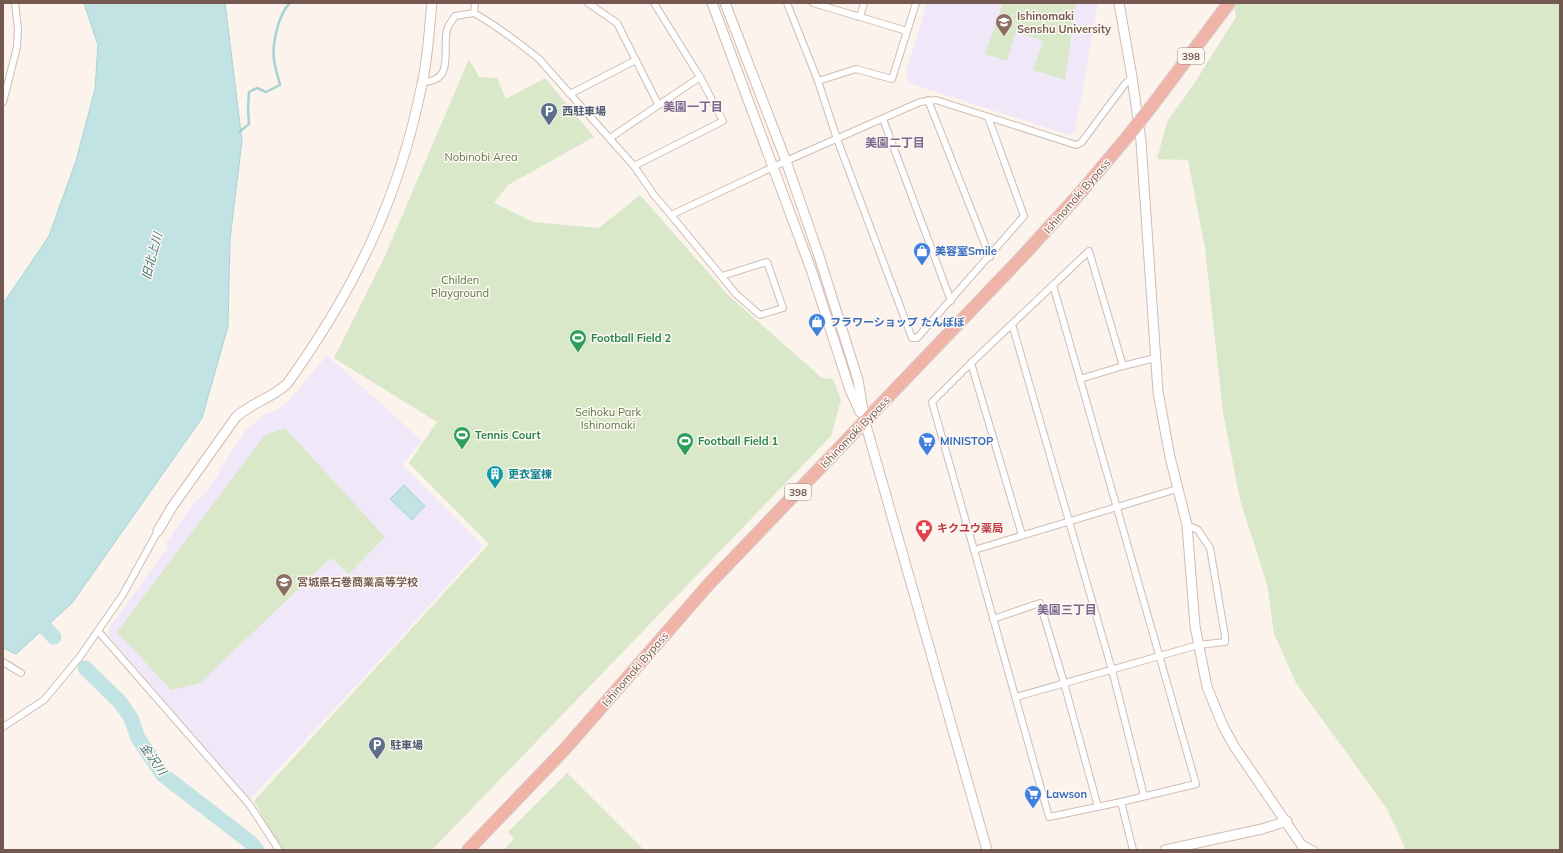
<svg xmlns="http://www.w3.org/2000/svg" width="1563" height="853" font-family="Mulish,'Noto Sans JP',sans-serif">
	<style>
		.education { fill: #f0e8f8 }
		.green { fill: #dae8ca }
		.water { fill: #c1e3e4; stroke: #a8d3d5 }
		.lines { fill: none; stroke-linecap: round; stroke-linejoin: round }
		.stream { stroke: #a8d3d5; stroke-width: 2.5 }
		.river { stroke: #c1e3e4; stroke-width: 15 }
		.street-casing { stroke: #cfbdb4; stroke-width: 8 }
		.secondary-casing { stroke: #d2bcb2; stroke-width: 11 }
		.highway-casing { stroke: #d8d1ce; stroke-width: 14 }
		.street { stroke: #fff; stroke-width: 6 }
		.secondary { stroke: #fff; stroke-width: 9 }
		.highway { stroke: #f0b3a8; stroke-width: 12 }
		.highway-bridge-casing { stroke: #d8d1ce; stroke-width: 14; stroke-linecap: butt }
		.highway-bridge { stroke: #f0b3a8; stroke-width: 12 }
		.labels { text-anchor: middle; stroke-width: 3; stroke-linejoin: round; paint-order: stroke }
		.shield { fill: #fef8f2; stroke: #9e8981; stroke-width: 1 }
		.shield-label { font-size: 10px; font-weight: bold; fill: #755950 }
		.education-label { font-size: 11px; font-weight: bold; fill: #785e54; stroke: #fef8f2; text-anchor: start }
		.service-label { font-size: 11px; font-weight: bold; fill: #4e5e75; stroke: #fef8f2; text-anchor: start }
		.park-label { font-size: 11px; fill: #5d7949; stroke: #fef8f2 }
		.street-label { font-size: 11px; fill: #755950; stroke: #fef8f2 }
		.shop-label { font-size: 11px; font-weight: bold; fill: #366cbe; stroke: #fef8f2; text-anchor: start }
		.leisure-label { font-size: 11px; font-weight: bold; fill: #27864d; stroke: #fef8f2; text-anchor: start }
		.culture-label { font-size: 11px; font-weight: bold; fill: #0d838f; stroke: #fef8f2; text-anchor: start }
		.health-label { font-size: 11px; font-weight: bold; fill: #be3a42; stroke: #fef8f2; text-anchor: start }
		.neighbourhood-label { font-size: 12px; font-weight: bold; fill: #7e6890; stroke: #fef8f2 }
		.water-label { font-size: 12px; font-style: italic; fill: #447678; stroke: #fef8f2 }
	</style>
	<rect width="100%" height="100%" fill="#fbf3ec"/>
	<g class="education">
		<path d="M 927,3 L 1098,3 L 1075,132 L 1069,135 L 909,83 L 906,72 Z"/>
		<path d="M 327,355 L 422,441 L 402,465 L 483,546 L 380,660 L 249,800 L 108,635 L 109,628 L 168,547 L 166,543 L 196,500 L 202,497 L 219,475 L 220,469 L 247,429 L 266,414 L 279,409 L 291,398 Z"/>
	</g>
	<g class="green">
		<path d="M 1003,3 L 1076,3 L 1065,80 L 1033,70 L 1043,41 L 1016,32 L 1007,61 L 985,54 Z"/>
		<path d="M 1234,3 L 1560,3 L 1560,850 L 1406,850 L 1387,809 L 1296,683 L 1274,634 L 1267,584 L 1240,500 L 1223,413 L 1205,248 L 1188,160 L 1157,159 L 1167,122 L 1192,87 L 1236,17 Z"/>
		<path d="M 469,59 L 479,77 L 497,78 L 506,99 L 545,78 L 594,137 L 508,185 L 494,203 L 533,222 L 599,228 L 640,195 L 729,296 L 822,378 L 833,379 L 841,400 L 831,436 L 432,850 L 281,850 L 254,801 L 489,544 L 409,463 L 437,422 L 334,358 L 385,256 Z"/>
		<path d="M 285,428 L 385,537 L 349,574 L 331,558 L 200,683 L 171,690 L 117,632 L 265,435 Z"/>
		<path d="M 567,773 L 644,850 L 504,850 L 514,839 L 508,832 Z"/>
	</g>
	<g class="water">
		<path d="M 84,3 L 225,3 L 242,141 L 230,239 L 228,326 L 202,418 L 72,603 L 16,654 L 3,648 L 3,304 L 49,236 L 76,161 L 95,89 L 98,45 Z"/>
		<path d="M 404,485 L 425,506 L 412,520 L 390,499 Z"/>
	</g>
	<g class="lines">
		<path class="stream" d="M 239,132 L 249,124 L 248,109 L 249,92 L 257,88 L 266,92 L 280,85 C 278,76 275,68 274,60 C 272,45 278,14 290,3"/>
		<g class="river">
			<path d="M 3,584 L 54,637"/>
			<path d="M 85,668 L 120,702 L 131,718 L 138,738 L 163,775 L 250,842 L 257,850"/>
		</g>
		<defs>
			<g id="street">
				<path d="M 588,3 L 617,23 L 658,104"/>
				<path d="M 787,3 L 818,81 L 837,139 L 912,338 L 917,338 L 1024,216 L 988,117"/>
				<path d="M 813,3 L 907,31"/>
				<path d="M 474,13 C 497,26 518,42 539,59 L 634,166 L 654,195 L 671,215 L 786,161 L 920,102 L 936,100 L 1076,145 L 1081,143 L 1125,84 L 1132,77"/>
				<path d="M 860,17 L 864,3"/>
				<path d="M 818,81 L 856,69 L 892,79 L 916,3"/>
				<path d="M 423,82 C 455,81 442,52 447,30 C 448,25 452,21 455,16 L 474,13 L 475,3"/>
				<path d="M 570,94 L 636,60"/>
				<path d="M 928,100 L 990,257"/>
				<path d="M 3,102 L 17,47 L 18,29 L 15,3"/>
				<path d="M 883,119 L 951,301"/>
				<path d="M 610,138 L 700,77"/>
				<path d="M 634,166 L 723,121 L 700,77 L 654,3"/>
				<path d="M 671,215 L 736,294 L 760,315 L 783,308 L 767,262 L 722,276"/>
				<path d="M 1053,285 L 1080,379"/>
				<path d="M 1012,324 L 971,363 L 1022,535"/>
				<path d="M 1155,358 L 1123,366 L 1080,379 L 1196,784 L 1121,802 L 1049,817 L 974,550 L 1177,489"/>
				<path d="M 971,363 L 932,402 L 974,550"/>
				<path d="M 1123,366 L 1089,251 L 1012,324 L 1112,670 L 1144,796"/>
				<path d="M 993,619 L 1040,603 L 1064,683 L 1098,807"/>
				<path d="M 98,631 L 249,804 L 279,850"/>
				<path d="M 3,662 L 21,673"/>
				<path d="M 1016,697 L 1198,645 L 1225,642 L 1225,636 L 1210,548 L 1198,530 L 1187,525"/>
				<path d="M 3,727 L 44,700 L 79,658 L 122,596 L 158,531"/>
				<path d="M 1121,802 L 1133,850"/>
				<path d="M 1303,844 L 1314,850"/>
			</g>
			<g id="secondary">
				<path d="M 712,3 L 812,272 L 850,390 L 860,412"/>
				<path d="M 725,3 L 786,161 L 819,256 L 858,380 L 865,422 L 987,850"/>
				<path d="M 1119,3 L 1132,77 L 1141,141 L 1158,392 L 1170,457 L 1187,525 L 1195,626 L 1207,687 L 1223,726 L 1234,746 L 1305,850"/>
				<path d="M 158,531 L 172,507 L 236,417 C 251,403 272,398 287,384 C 355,289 399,199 422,84 C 428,58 429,30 432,3"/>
				<path d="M 1165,850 L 1262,829 L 1287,821"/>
			</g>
			<g id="highway">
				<path d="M 1151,107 L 1229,3"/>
				<path d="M 468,850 L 565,749 L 709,584 L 1020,259 L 1081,192 L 1128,136"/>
			</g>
		</defs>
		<use href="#street" class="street-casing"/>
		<use href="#secondary" class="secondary-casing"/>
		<use href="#highway" class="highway-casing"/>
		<use href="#street" class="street"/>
		<use href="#secondary" class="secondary"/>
		<use href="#highway" class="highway"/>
		<defs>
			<path id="highway-bridge" d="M 1128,136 L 1151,107"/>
		</defs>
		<use href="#highway-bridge" class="highway-bridge-casing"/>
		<use href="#highway-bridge" class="highway-bridge"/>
	</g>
	<defs>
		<symbol id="university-pin" viewBox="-11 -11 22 30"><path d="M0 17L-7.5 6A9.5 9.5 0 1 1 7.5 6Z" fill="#8d6e63" stroke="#fef8f2"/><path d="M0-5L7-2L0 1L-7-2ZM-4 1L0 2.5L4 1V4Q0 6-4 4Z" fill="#fff"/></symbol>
		<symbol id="parking-pin" viewBox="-11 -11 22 30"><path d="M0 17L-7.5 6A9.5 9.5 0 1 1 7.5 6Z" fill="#5c6f8a" stroke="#fef8f2"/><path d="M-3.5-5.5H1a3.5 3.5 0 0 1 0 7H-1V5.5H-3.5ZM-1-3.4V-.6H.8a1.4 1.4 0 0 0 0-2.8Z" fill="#fff"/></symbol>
		<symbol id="shop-pin" viewBox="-11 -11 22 30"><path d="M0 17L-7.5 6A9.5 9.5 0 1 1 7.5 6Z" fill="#3f7fe0" stroke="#fef8f2"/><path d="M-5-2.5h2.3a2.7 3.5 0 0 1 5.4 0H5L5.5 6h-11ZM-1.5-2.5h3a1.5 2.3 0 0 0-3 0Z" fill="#fff"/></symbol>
		<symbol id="stadium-pin" viewBox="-11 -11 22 30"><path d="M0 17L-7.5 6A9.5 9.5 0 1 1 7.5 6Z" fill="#2e9e5b" stroke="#fef8f2"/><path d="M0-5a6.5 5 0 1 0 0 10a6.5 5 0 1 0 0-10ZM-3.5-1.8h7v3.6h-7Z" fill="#fff"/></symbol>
		<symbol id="supermarket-pin" viewBox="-11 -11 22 30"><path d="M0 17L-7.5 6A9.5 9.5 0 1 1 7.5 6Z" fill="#3f7fe0" stroke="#fef8f2"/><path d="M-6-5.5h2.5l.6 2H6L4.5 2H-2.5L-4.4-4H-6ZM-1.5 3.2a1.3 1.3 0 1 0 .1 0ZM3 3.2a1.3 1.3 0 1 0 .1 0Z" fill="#fff"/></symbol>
		<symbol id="building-pin" viewBox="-11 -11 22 30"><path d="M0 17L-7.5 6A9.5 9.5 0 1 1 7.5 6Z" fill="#0f9aa8" stroke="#fef8f2"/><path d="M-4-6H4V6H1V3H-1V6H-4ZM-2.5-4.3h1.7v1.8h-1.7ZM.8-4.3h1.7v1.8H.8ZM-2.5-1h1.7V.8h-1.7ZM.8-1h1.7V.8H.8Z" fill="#fff"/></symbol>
		<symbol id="pharmacy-pin" viewBox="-11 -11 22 30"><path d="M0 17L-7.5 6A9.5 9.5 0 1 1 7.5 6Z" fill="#e0444e" stroke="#fef8f2"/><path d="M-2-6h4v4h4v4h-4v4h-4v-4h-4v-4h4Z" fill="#fff"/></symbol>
		<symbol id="school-pin" viewBox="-11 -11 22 30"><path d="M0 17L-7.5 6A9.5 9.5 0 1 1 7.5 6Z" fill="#8d6e63" stroke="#fef8f2"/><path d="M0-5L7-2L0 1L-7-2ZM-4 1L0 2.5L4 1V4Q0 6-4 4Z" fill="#fff"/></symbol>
	</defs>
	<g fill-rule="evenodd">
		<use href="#university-pin" x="994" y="12" width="20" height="27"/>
		<use href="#parking-pin" x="539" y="101" width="20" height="27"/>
		<use href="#shop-pin" x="912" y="241" width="20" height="27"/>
		<use href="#shop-pin" x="807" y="312" width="20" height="27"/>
		<use href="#stadium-pin" x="568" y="328" width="20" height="27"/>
		<use href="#stadium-pin" x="452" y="425" width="20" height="27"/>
		<use href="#stadium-pin" x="675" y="431" width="20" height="27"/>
		<use href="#supermarket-pin" x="917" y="431" width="20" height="27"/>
		<use href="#building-pin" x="485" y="464" width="20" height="27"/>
		<use href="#pharmacy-pin" x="914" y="518" width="20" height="27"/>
		<use href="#school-pin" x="274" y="572" width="20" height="27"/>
		<use href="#parking-pin" x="367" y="735" width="20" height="27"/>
		<use href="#supermarket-pin" x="1023" y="784" width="20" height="27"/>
	</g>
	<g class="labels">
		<g class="shield">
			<rect x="1178" y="48" width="26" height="16" rx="3"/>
			<rect x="785" y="484" width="26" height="16" rx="3"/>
		</g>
		<g class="shield-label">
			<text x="1191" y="60">398</text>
			<text x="798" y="496">398</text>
		</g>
		<g class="education-label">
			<text x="1017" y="20">Ishinomaki<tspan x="1017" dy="13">Senshu University</tspan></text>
			<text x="297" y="586">宮城県石巻商業高等学校</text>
		</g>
		<g class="service-label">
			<text x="562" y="115">西駐車場</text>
			<text x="390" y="749">駐車場</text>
		</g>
		<g class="park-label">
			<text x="481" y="161">Nobinobi Area</text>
			<text x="460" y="284">Childen<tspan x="460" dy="13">Playground</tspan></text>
			<text x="608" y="416">Seihoku Park<tspan x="608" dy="13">Ishinomaki</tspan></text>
		</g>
		<g class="street-label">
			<text transform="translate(1077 196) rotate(-49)" y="4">Ishinomaki Bypass</text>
			<text transform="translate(855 432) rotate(-46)" y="4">Ishinomaki Bypass</text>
			<text transform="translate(635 669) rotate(-49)" y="4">Ishinomaki Bypass</text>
		</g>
		<g class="shop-label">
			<text x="935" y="255">美容室Smile</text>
			<text x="830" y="326">フラワーショップ たんぽぽ</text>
			<text x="940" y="445">MINISTOP</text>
			<text x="1046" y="798">Lawson</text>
		</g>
		<g class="leisure-label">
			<text x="591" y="342">Football Field 2</text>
			<text x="475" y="439">Tennis Court</text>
			<text x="698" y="445">Football Field 1</text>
		</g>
		<g class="culture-label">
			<text x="508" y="478">更衣室棟</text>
		</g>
		<g class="health-label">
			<text x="937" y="532">キクユウ薬局</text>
		</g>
		<g class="neighbourhood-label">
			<text x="693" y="111">美園一丁目</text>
			<text x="895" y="147">美園二丁目</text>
			<text x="1067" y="614">美園三丁目</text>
		</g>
		<g class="water-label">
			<text transform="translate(152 256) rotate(-75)" y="4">旧北上川</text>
			<text transform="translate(153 759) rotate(54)" y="4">金沢川</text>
		</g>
	</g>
	<rect width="1563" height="853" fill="none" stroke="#755950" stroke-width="8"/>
</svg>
